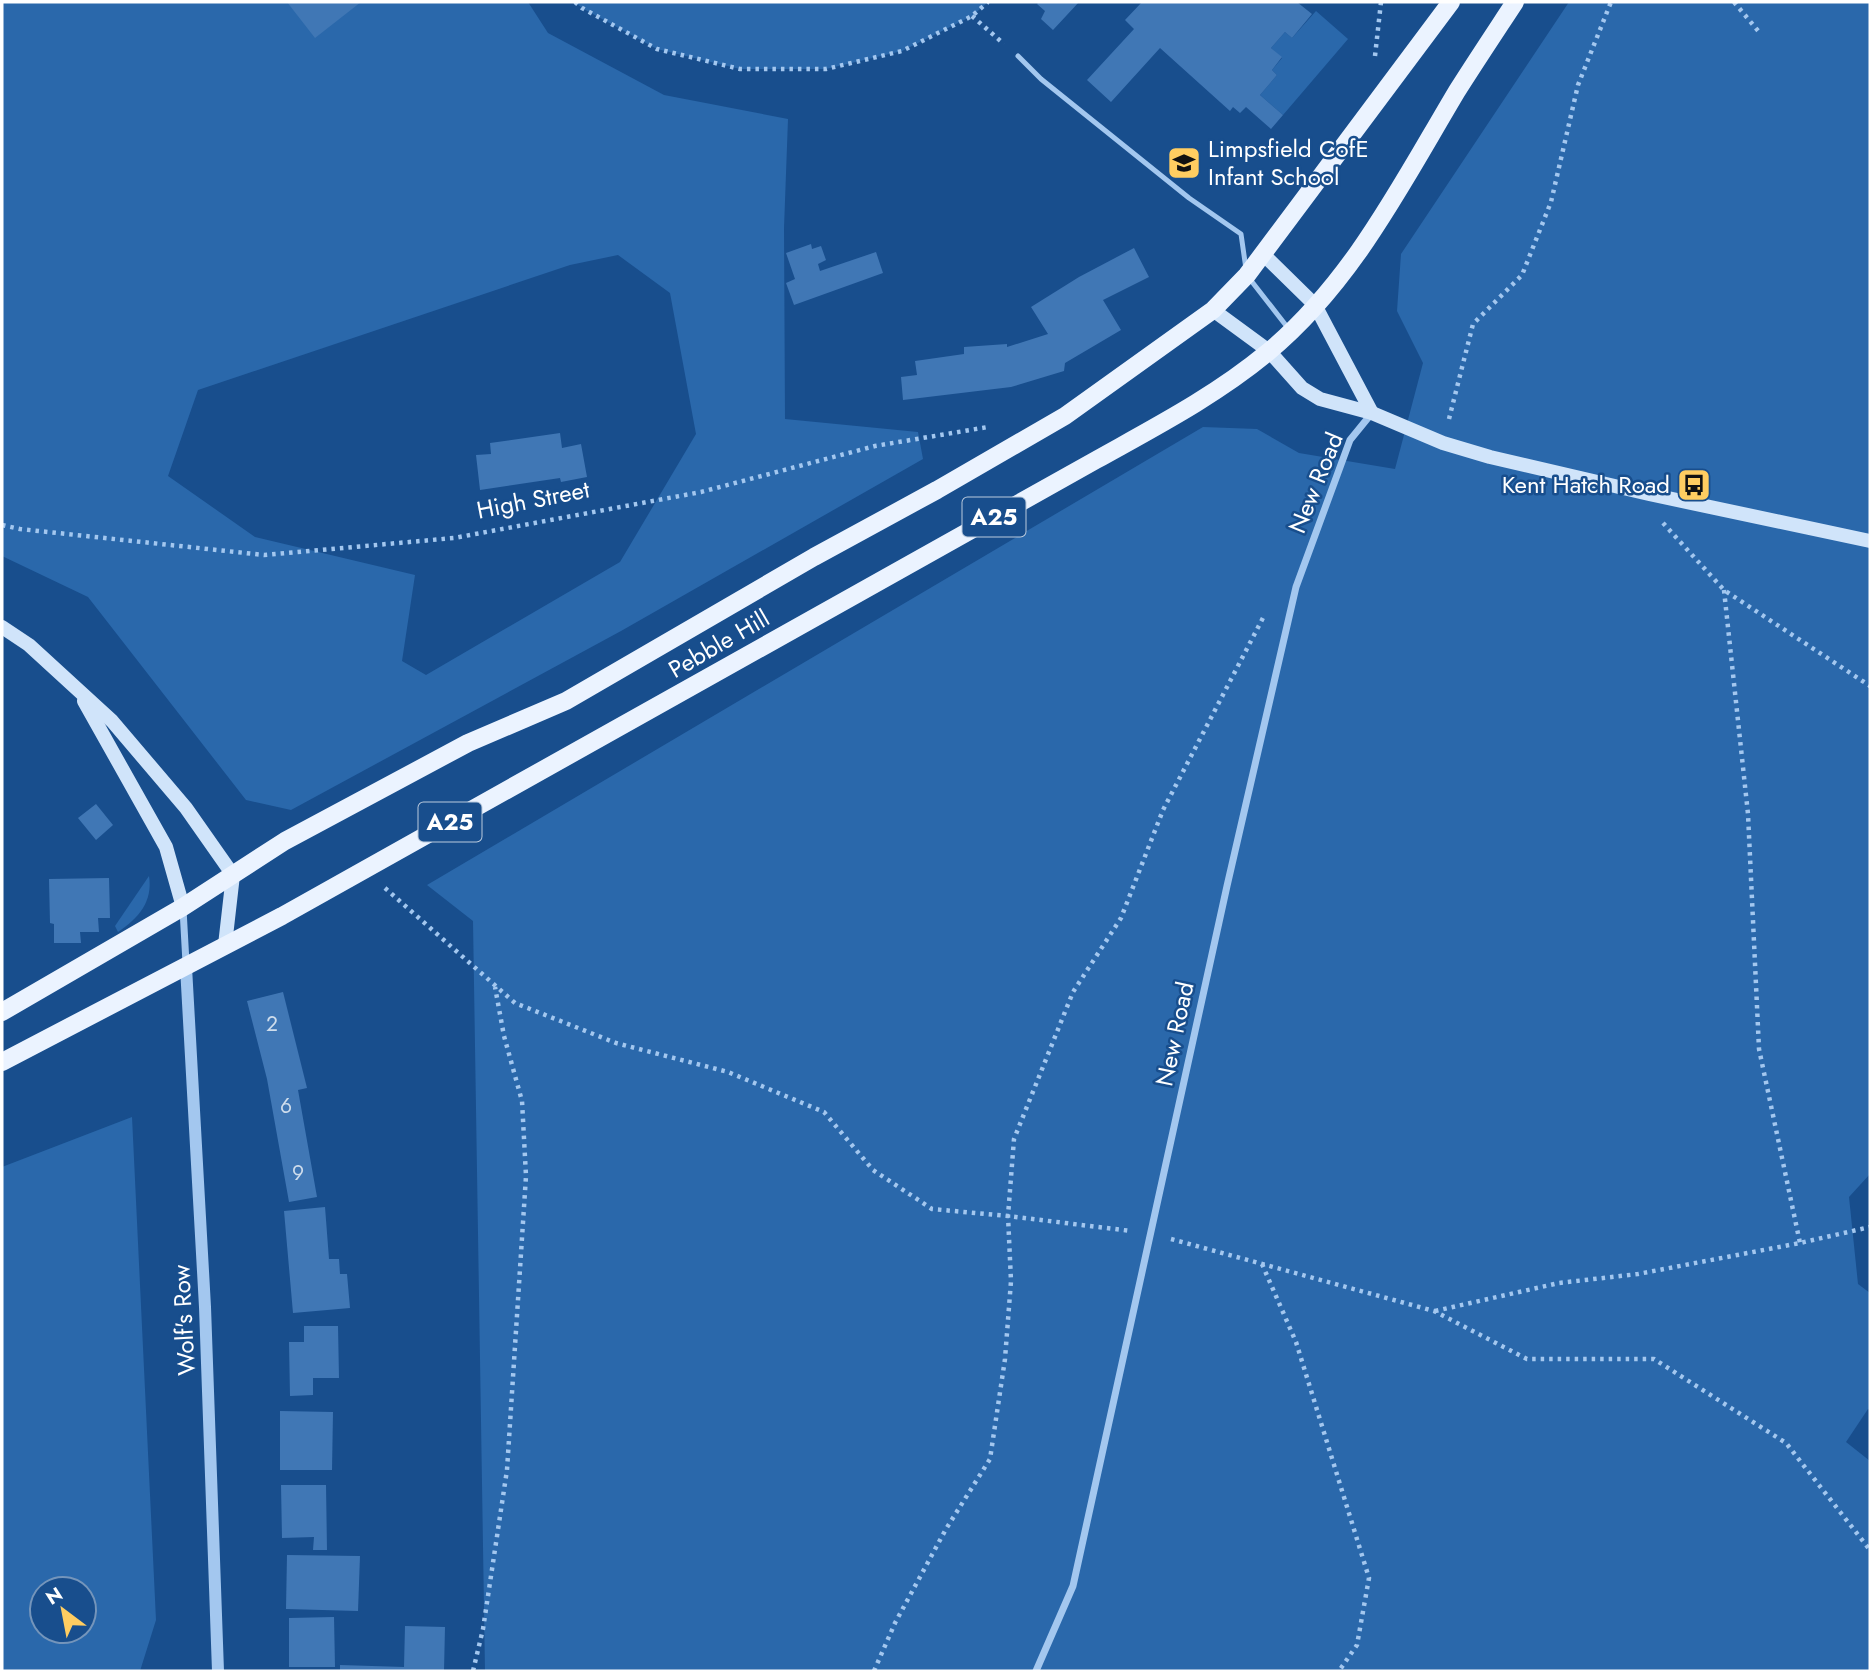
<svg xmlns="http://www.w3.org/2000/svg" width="1872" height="1673" font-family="Jost,sans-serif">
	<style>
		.green { fill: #2a68ab; fill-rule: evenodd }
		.building { fill: #4077b5 }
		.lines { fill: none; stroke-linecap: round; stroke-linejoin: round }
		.path { stroke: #a3c7ef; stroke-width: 4.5; stroke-dasharray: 3.5 5; stroke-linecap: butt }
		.service { stroke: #a3c7ef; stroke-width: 5 }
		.minor { stroke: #a3c7ef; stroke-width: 7 }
		.tertiary { stroke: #a3c7ef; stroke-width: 12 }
		.secondary { stroke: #d0e4fa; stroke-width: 14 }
		.primary { stroke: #ebf3ff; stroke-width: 18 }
		.labels { text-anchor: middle; stroke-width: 5; stroke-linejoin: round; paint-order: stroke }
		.number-label { font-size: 21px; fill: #cfddec }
		.shield { fill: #184e8d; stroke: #bacadd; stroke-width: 2 }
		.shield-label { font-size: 23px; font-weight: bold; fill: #fff }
		.poi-label { font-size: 24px; fill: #fff; stroke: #184e8d; text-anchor: start }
		.street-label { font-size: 24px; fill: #fff; stroke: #184e8d }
	</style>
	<rect width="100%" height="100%" fill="#184e8d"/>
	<g class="green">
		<path d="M 2,2 L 528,2 L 548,33 L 664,95 L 788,119 L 784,228 L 785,419 L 918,432 L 923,459 L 621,631 L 291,810 L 246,800 L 88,597 L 2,556 ZM 618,255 L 670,293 L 696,434 L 620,562 L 426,675 L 402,661 L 415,575 L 255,537 L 168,476 L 198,390 L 570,265 Z"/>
		<path d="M 575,2 L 988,2 L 972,16 L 902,51 L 826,69 L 740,69 L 657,49 L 582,8 Z"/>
		<path d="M 1569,2 L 1870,2 L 1870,1174 L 1849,1197 L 1858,1284 L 1870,1293 L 1870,1410 L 1868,1409 L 1846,1442 L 1870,1461 L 1870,1671 L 485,1671 L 473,921 L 427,885 L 1203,427 L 1257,429 L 1299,453 L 1395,469 L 1423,363 L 1397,311 L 1401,254 Z"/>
		<path d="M 1316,11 L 1348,39 L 1283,115 L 1260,95 L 1277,75 L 1272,70 L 1282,58 L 1271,48 L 1285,32 L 1292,38 Z"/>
		<path d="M 149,876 C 153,901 139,918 118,932 L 115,926 Z"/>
		<path d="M 132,1117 L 156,1620 L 140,1671 L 2,1671 L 2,1167 ZM 84,1589 L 84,1631 L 42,1631 L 42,1589 Z"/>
	</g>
	<g class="building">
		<path d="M 287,2 L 361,2 L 315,38 Z"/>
		<path d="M 1039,2 L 1079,2 L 1053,30 L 1041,19 L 1045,11 L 1037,4 Z"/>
		<path d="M 1142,2 L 1297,2 L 1312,14 L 1292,38 L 1285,32 L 1271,48 L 1282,57 L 1272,70 L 1277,75 L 1260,95 L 1283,115 L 1271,129 L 1246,107 L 1240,113 L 1233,107 L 1230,111 L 1160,48 L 1111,102 L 1087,80 L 1134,29 L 1125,20 Z"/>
		<path d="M 811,244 L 812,249 L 821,246 L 826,260 L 818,264 L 820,271 L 876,252 L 883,273 L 794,305 L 786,283 L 795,279 L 786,253 Z"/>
		<path d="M 1134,248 L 1149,277 L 1103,300 L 1121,330 L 1065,363 L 1064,371 L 1011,387 L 903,400 L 901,377 L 917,375 L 915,361 L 964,354 L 964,347 L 1007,344 L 1007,347 L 1048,334 L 1031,307 L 1079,277 Z"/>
		<path d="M 560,433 L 562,448 L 581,444 L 587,477 L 561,482 L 560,478 L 480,490 L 476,455 L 491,454 L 490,443 Z"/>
		<path d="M 96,804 L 113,825 L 96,840 L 78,818 Z"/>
		<path d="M 109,878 L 110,918 L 98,918 L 99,932 L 80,932 L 81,943 L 54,943 L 54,924 L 50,923 L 49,879 Z"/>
		<path d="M 283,992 L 307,1088 L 298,1090 L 317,1197 L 289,1202 L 267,1079 L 247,1001 Z"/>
		<path d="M 325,1207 L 329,1259 L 339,1259 L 340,1274 L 347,1274 L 350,1308 L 293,1313 L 284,1211 Z"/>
		<path d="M 304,1326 L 338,1326 L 339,1378 L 313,1378 L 313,1395 L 290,1396 L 289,1342 L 304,1342 Z"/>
		<path d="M 280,1411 L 333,1412 L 332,1470 L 280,1470 Z"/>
		<path d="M 281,1485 L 326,1485 L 327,1550 L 313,1550 L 314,1537 L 282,1538 Z"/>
		<path d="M 287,1555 L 360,1556 L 358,1611 L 286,1609 Z"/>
		<path d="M 334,1617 L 335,1667 L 289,1667 L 289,1618 Z"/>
		<path d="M 405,1626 L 445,1627 L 444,1671 L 340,1671 L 340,1665 L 404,1667 Z"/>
	</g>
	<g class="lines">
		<g class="path">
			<path d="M 575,2 L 582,8 L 657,49 L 740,69 L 826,69 L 902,51 L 972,16 L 988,2"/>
			<path d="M 1734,2 L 1759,32"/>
			<path d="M 972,16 L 1004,44"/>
			<path d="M 1375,56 L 1381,2"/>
			<path d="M 1449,419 L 1473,324 L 1522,275 L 1551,202 L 1578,85 L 1611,2"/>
			<path d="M 1663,523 L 1724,590 L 1870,686"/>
			<path d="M 2,525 L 20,529 L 264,555 L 454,538 L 701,492 L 875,446 L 988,427"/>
			<path d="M 1724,590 L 1748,814 L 1759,1049 L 1800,1243"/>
			<path d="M 385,888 L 515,1003 L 616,1043 L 728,1072 L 824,1112 L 873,1170 L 932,1209 L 1008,1216 L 1131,1231"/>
			<path d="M 1171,1239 L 1434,1311 L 1527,1359 L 1654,1359 L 1786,1443 L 1870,1550"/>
			<path d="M 1262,1264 L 1296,1342 L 1369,1578 L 1357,1645 L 1339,1671"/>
			<path d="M 1435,1311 L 1559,1283 L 1638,1274 L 1800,1243 L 1870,1227"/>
			<path d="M 473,1671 L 483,1629 L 507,1470 L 526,1176 L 522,1101 L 504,1036 L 495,987"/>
			<path d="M 874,1671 L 895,1623 L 946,1529 L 990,1459 L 1005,1359 L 1011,1281 L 1008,1216 L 1014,1139 L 1073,992 L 1121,918 L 1163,810 L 1265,614"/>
		</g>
		<g class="service">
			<path d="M 1018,56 L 1041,79 L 1189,198 L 1241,234 L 1246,269"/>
			<path d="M 1249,278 L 1288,328"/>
		</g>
		<g class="minor">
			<path d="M 183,909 L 186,963"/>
			<path d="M 1036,1671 L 1073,1586 L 1227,886 L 1296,587 L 1350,440 L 1372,413"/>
		</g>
		<path class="tertiary" d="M 186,967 L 205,1307 L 218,1671"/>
		<g class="secondary">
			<path d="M 1263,254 L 1315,305 L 1372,413"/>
			<path d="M 1213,310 L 1269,351 L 1302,388 L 1320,399 L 1372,413 L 1443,443 L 1490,457 L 1649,494 L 1870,541"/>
			<path d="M 2,627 L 29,645 L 112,721 L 186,808 L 233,875 L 225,945"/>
			<path d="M 84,701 L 166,847 L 183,907"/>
		</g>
		<g class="primary">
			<path d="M 2,1012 L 183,907 L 285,841 L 468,743 L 566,701 L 814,557 L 937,490 L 1065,416 L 1213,310 L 1247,275 L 1451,2"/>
			<path d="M 2,1062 L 282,916 L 1096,460 C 1155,427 1215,396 1267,353 C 1352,283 1402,183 1457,91 C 1476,61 1496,31 1515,2"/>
		</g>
	</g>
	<defs>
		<symbol id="school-square" viewBox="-11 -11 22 22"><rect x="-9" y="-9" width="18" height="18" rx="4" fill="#ffcd61" stroke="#184e8d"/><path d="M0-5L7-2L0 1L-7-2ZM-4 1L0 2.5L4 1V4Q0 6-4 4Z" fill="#111"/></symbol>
		<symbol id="bus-square" viewBox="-11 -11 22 22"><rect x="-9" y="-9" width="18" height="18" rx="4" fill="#ffcd61" stroke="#184e8d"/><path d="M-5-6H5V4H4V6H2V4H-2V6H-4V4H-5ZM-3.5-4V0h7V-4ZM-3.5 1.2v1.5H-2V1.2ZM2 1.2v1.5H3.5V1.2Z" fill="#111"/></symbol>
	</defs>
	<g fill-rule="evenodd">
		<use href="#school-square" x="1165" y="144" width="38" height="38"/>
		<use href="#bus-square" x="1675" y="466" width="38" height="38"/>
	</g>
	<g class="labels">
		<g class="number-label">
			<text x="272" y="1031">2</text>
			<text x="286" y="1113">6</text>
			<text x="298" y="1180">9</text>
		</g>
		<g class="shield">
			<rect x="962.5" y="497.5" width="63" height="39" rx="5"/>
			<rect x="418.5" y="802.5" width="63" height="39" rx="5"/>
		</g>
		<g class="shield-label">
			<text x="994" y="525">A25</text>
			<text x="450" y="830">A25</text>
		</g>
		<g class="poi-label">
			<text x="1208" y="157">Limpsfield CofE<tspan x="1208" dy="28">Infant School</tspan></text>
			<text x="1670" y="493" text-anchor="end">Kent Hatch Road</text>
		</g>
		<g class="street-label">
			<text transform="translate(1316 483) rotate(-68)" y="8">New Road</text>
			<text transform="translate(533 500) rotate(-11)" y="8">High Street</text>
			<text transform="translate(719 644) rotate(-30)" y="8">Pebble Hill</text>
			<text transform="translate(1175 1034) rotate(-78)" y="8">New Road</text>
			<text transform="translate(184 1320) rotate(-93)" y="8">Wolf's Row</text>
		</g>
	</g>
	<rect width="1872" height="1673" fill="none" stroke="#ffffff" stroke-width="7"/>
	<g transform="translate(63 1610) rotate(328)"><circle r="33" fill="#184e8d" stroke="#7495bb" stroke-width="2"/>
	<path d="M0-5L12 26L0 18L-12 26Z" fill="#ffcd61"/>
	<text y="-10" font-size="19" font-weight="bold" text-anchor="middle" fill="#ffffff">N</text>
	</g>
</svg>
